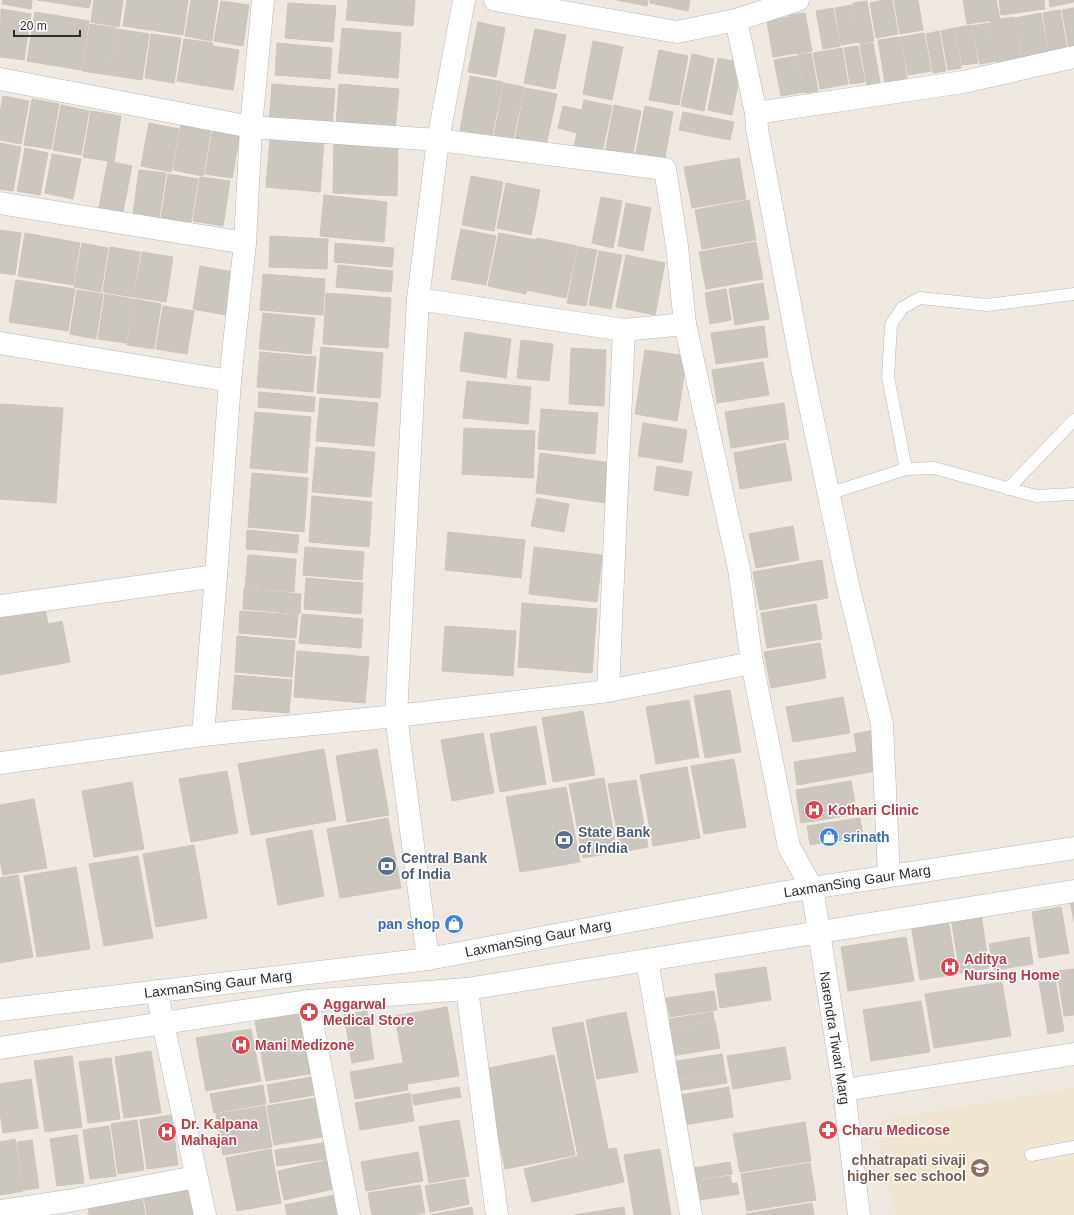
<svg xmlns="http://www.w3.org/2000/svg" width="1074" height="1215" font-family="Arial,sans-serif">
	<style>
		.education { fill: #f0e6d1 }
		.building { fill: #cbc7bf; stroke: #cbc5ba }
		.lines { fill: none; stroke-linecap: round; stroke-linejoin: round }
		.lane-casing { stroke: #b4b7c1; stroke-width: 13 }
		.street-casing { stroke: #b4b7c1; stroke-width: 23 }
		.secondary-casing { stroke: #b4b7c1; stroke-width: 23 }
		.lane { stroke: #fff; stroke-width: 12 }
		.street { stroke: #fff; stroke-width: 22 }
		.secondary { stroke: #fff; stroke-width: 22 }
		.labels { text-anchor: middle; stroke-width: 3; stroke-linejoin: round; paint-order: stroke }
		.health-label { font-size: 14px; font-weight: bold; fill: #be3a42; stroke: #fff; text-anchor: start }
		.service-label { font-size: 14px; font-weight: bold; fill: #4e5e75; stroke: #fff; text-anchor: start }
		.shop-label { font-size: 14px; font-weight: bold; fill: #366cbe; stroke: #fff; text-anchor: start }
		.street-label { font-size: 14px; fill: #2e2e2e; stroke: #fff }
		.education-label { font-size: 14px; font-weight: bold; fill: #785e54; stroke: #fff; text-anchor: end }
	</style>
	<rect width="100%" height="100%" fill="#efe9e1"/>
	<path class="education" d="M 1074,1088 L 1074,1215 L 895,1215 L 876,1121 Z"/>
	<g class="building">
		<path d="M 3,0 L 32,0 L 31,9 L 2,4 Z"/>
		<path d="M 37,0 L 91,0 L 89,8 Z"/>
		<path d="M 94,0 L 123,0 L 119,27 L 91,22 Z"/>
		<path d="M 127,0 L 188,0 L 183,35 L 123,26 Z"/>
		<path d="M 191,0 L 218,0 L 212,41 L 185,36 Z"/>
		<path d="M 348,0 L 415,0 L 413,26 L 346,20 Z"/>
		<path d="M 617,0 L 648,0 L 647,6 Z"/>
		<path d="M 650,0 L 690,0 L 688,11 L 650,3 Z"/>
		<path d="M 884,0 L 892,0 L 898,34 L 876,38 L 870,3 Z"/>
		<path d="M 894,0 L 918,0 L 923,30 L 900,34 Z"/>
		<path d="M 963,0 L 996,0 L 1000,19 L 967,24 Z"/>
		<path d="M 999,0 L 1044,0 L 1045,9 L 1001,15 Z"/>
		<path d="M 1049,0 L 1074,0 L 1074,2 L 1050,7 Z"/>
		<path d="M 221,1 L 249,5 L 243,46 L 214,41 Z"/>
		<path d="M 867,1 L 874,41 L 860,44 L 853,3 Z"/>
		<path d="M 288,3 L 336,6 L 333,42 L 285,38 Z"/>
		<path d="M 852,5 L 859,42 L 841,45 L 835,8 Z"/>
		<path d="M 833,8 L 840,46 L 823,49 L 816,11 Z"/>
		<path d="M 1074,8 L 1074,48 L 1069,49 L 1062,10 Z"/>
		<path d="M 1,9 L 31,14 L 24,60 L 0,57 Z"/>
		<path d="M 1060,10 L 1067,49 L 1049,52 L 1043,13 Z"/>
		<path d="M 35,12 L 89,21 L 81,70 L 27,61 Z"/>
		<path d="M 805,13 L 812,51 L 796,54 L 789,15 Z"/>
		<path d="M 1041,13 L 1048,52 L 1022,57 L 1015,18 Z"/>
		<path d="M 789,17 L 796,53 L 773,57 L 767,21 Z"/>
		<path d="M 1014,17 L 1021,59 L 997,63 L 990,21 Z"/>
		<path d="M 478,22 L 505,28 L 496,77 L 468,72 Z"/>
		<path d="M 989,23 L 996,61 L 980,64 L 972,26 Z"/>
		<path d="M 90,24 L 116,28 L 109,75 L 82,71 Z"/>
		<path d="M 971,25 L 978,63 L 962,65 L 955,28 Z"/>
		<path d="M 342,28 L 401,33 L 398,78 L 338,73 Z"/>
		<path d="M 954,28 L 961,68 L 948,70 L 941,31 Z"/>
		<path d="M 117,29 L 149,34 L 142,80 L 110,75 Z"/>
		<path d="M 535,29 L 566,35 L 555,89 L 524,83 Z"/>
		<path d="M 939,31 L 946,71 L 933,73 L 926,34 Z"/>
		<path d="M 924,33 L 931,71 L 908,75 L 901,37 Z"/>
		<path d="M 151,34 L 181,38 L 174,83 L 145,78 Z"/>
		<path d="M 900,37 L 907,79 L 885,83 L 878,40 Z"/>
		<path d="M 184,39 L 213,43 L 206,86 L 177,81 Z"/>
		<path d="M 593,41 L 623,47 L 612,100 L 583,94 Z"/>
		<path d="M 277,43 L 332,48 L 330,79 L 275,75 Z"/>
		<path d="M 873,43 L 880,82 L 867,85 L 860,45 Z"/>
		<path d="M 213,46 L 239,50 L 233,90 L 207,86 Z"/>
		<path d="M 858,46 L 865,82 L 850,84 L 844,48 Z"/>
		<path d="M 842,48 L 848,84 L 820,89 L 813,53 Z"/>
		<path d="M 659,50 L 688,56 L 679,105 L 649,100 Z"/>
		<path d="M 811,53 L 818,91 L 805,93 L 798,55 Z"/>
		<path d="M 692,54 L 714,59 L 704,111 L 681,106 Z"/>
		<path d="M 797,56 L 804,92 L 781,96 L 774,60 Z"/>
		<path d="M 718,58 L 742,63 L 732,115 L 708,110 Z"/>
		<path d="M 470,76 L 503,82 L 492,136 L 460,130 Z"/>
		<path d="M 504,83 L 524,87 L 513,140 L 494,136 Z"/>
		<path d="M 272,84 L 335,89 L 332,128 L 269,122 Z"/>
		<path d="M 339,84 L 399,89 L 395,130 L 336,125 Z"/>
		<path d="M 525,88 L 557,94 L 546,146 L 515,140 Z"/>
		<path d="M 3,96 L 29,101 L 21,144 L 0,140 L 0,113 Z"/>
		<path d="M 32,99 L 59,104 L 51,149 L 24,145 Z"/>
		<path d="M 584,100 L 612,106 L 602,153 L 574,147 L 577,133 L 558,128 L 563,106 L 582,110 Z"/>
		<path d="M 61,105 L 89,111 L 81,155 L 53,150 Z"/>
		<path d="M 614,105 L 641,111 L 632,158 L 605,153 Z"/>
		<path d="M 645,106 L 673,112 L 664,163 L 635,157 Z"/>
		<path d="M 91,111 L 121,116 L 114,162 L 83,157 Z"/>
		<path d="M 683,112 L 734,122 L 730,140 L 679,130 Z"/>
		<path d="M 149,123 L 179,129 L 171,172 L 141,166 Z"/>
		<path d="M 181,125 L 211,130 L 203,176 L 173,170 Z"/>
		<path d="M 213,129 L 240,134 L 232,178 L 205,174 Z"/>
		<path d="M 270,138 L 324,142 L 320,192 L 266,187 Z"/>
		<path d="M 334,139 L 398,142 L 397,196 L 333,193 Z"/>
		<path d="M 0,143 L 21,147 L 13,191 L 0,189 Z"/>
		<path d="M 25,148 L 48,153 L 40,195 L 17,191 Z"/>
		<path d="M 52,154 L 81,159 L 73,199 L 45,193 Z"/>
		<path d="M 739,158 L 746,199 L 692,208 L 684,167 Z"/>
		<path d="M 108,161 L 132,166 L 122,216 L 98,212 Z"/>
		<path d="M 139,170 L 166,173 L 159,218 L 133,214 Z"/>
		<path d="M 168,174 L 198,179 L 191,222 L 161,218 Z"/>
		<path d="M 471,176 L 503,182 L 494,231 L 462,225 Z"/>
		<path d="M 200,177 L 230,181 L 223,226 L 193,221 Z"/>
		<path d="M 506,183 L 540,190 L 531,235 L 497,228 Z"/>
		<path d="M 324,195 L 387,202 L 384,242 L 320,236 Z"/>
		<path d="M 601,197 L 622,201 L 613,248 L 592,243 Z"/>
		<path d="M 749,200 L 756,240 L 702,249 L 695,210 Z"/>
		<path d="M 626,203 L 651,208 L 643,251 L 618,246 Z"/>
		<path d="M 461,229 L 496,236 L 486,285 L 451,279 Z"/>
		<path d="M 0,230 L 21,233 L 15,275 L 0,273 Z"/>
		<path d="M 25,233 L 80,243 L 73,285 L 18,276 Z"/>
		<path d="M 499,233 L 536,240 L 526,294 L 488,286 Z"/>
		<path d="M 270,236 L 328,239 L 327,269 L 269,267 Z"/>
		<path d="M 537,238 L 577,246 L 566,298 L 527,290 Z"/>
		<path d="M 756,242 L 763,279 L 706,289 L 699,252 Z"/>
		<path d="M 82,243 L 108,248 L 101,292 L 74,287 Z"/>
		<path d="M 335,243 L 394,248 L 392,267 L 334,262 Z"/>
		<path d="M 110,247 L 140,252 L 133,297 L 103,292 Z"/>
		<path d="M 578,247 L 597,250 L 586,306 L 567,303 Z"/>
		<path d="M 599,251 L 622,255 L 611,309 L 589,305 Z"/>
		<path d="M 142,252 L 173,257 L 166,302 L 134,297 Z"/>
		<path d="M 626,255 L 665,263 L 655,315 L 616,307 Z"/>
		<path d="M 338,265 L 393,271 L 391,292 L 336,287 Z"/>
		<path d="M 200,266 L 233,272 L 226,315 L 193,309 Z"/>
		<path d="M 263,274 L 325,279 L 323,315 L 260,310 Z"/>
		<path d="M 16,280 L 75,289 L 68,331 L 9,322 Z"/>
		<path d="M 763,283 L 769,319 L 735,325 L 729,289 Z"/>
		<path d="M 726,289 L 731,320 L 710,324 L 705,293 Z"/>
		<path d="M 77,290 L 103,294 L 96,339 L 70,334 Z"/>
		<path d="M 326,293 L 391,298 L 388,348 L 323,344 Z"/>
		<path d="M 105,294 L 133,299 L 126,343 L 98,339 Z"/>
		<path d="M 134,299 L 161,304 L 154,349 L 127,345 Z"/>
		<path d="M 163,306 L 194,311 L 187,354 L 156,349 Z"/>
		<path d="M 263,313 L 315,318 L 311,354 L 259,349 Z"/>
		<path d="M 764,326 L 768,357 L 716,364 L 711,333 Z"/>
		<path d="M 465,332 L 511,339 L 506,378 L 460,371 Z"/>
		<path d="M 521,340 L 553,344 L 549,381 L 517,378 Z"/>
		<path d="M 321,347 L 383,353 L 380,398 L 317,393 Z"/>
		<path d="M 571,348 L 606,350 L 604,406 L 569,404 Z"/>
		<path d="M 645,350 L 687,356 L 677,421 L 635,414 Z"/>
		<path d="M 260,352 L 316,357 L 313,392 L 257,387 Z"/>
		<path d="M 763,362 L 769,395 L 717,403 L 712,370 Z"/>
		<path d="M 467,381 L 531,387 L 528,424 L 463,418 Z"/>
		<path d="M 259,392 L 315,397 L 314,412 L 258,407 Z"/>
		<path d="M 320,398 L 378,403 L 374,446 L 316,441 Z"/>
		<path d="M 784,403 L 789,439 L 731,448 L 725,412 Z"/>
		<path d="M 0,404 L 63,408 L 56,503 L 0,499 Z"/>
		<path d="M 541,409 L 598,413 L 595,454 L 538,449 Z"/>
		<path d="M 255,412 L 311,417 L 307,473 L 250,468 Z"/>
		<path d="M 643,423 L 687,430 L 682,463 L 638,456 Z"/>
		<path d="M 464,428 L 535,431 L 533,478 L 462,474 Z"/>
		<path d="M 785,443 L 792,480 L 740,489 L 734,453 Z"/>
		<path d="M 316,447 L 375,452 L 371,497 L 312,492 Z"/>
		<path d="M 540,453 L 611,463 L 606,503 L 536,493 Z"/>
		<path d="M 657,466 L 692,472 L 688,496 L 654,490 Z"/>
		<path d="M 252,473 L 308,478 L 304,532 L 248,527 Z"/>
		<path d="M 312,496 L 372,502 L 369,547 L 309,542 Z"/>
		<path d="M 537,498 L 569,504 L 564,532 L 531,526 Z"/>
		<path d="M 793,526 L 799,560 L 756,568 L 749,534 Z"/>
		<path d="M 247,530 L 299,535 L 297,553 L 246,549 Z"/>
		<path d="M 448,532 L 525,540 L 521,578 L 445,570 Z"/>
		<path d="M 305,547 L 364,552 L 362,580 L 303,575 Z"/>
		<path d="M 534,547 L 602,555 L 597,602 L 529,594 Z"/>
		<path d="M 248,555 L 296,559 L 294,592 L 245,588 Z"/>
		<path d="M 822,560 L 828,598 L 760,610 L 753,572 Z"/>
		<path d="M 306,578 L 363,583 L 361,614 L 304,609 Z"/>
		<path d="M 244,589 L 301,594 L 300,614 L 243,609 Z"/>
		<path d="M 522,603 L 597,609 L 592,673 L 518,667 Z"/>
		<path d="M 816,604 L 822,639 L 767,648 L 761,613 Z"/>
		<path d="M 45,608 L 48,624 L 62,621 L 70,662 L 0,675 L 0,616 Z"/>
		<path d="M 240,611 L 298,615 L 296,638 L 239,633 Z"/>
		<path d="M 302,614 L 363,619 L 361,648 L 299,643 Z"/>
		<path d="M 445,626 L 516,631 L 513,676 L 442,671 Z"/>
		<path d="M 237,636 L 295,641 L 292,677 L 235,672 Z"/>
		<path d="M 820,643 L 826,678 L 771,688 L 764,652 Z"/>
		<path d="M 297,651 L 369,657 L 365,703 L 294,697 Z"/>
		<path d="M 235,675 L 292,680 L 289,713 L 232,709 Z"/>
		<path d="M 730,690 L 741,752 L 705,758 L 694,696 Z"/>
		<path d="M 843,697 L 850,733 L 793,742 L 786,707 Z"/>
		<path d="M 689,700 L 699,757 L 656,764 L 646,707 Z"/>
		<path d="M 583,711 L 595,775 L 553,782 L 542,718 Z"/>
		<path d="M 536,726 L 546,784 L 500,792 L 490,734 Z"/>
		<path d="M 875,730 L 882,770 L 797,785 L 794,762 L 857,752 L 854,734 Z"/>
		<path d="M 483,733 L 494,793 L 452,801 L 441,740 Z"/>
		<path d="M 324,749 L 336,820 L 251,835 L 238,764 Z"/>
		<path d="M 377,749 L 389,815 L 347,822 L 336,756 Z"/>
		<path d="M 734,759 L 746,827 L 704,834 L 691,766 Z"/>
		<path d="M 687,767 L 700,838 L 653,846 L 640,775 Z"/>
		<path d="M 227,771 L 238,833 L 191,842 L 179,779 Z"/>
		<path d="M 604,778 L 617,852 L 583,858 L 569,784 Z"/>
		<path d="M 636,780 L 648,847 L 621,852 L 608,784 Z"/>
		<path d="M 851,781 L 857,814 L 801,823 L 796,790 Z"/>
		<path d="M 132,782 L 144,849 L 94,857 L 82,791 Z"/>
		<path d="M 566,787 L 580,862 L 520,872 L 506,797 Z"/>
		<path d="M 34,799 L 47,868 L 3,875 L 0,861 L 0,805 Z"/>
		<path d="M 388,818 L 401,888 L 340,898 L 327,829 Z"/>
		<path d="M 860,818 L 863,837 L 810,845 L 807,826 Z"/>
		<path d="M 312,830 L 324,896 L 278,905 L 266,839 Z"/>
		<path d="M 194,845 L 207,918 L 156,927 L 143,854 Z"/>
		<path d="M 138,856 L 153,938 L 104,946 L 89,864 Z"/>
		<path d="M 76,867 L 90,949 L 37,957 L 24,876 Z"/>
		<path d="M 18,875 L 33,957 L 0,963 L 0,878 Z"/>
		<path d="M 1070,900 L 1074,900 L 1074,922 Z"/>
		<path d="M 1061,907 L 1069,953 L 1039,958 L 1032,912 Z"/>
		<path d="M 981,914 L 989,968 L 960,973 L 951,918 Z"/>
		<path d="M 948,919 L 957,974 L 920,980 L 911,924 Z"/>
		<path d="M 906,937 L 914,981 L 848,991 L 841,947 Z"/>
		<path d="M 1029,937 L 1033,964 L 994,970 L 989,944 Z"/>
		<path d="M 766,967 L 771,1000 L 720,1008 L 715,974 Z"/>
		<path d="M 1074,969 L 1074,1015 L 1064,1016 L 1057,971 Z"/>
		<path d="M 1054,973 L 1064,1031 L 1048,1034 L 1038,976 Z"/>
		<path d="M 1002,982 L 1011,1036 L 934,1048 L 925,994 Z"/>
		<path d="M 714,991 L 717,1010 L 670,1017 L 666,998 Z"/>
		<path d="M 921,1001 L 930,1052 L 871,1061 L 863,1010 Z"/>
		<path d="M 447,1007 L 459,1076 L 407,1084 L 395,1016 Z"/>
		<path d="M 367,1011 L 374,1059 L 352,1063 L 344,1015 Z"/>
		<path d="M 626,1012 L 638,1072 L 597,1079 L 586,1020 Z"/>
		<path d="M 713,1012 L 714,1020 L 665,1028 L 664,1020 Z"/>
		<path d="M 304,1013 L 315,1073 L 266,1081 L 255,1021 Z"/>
		<path d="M 715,1021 L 720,1048 L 671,1056 L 666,1029 Z"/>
		<path d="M 583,1022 L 608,1149 L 616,1148 L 624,1182 L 532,1202 L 524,1169 L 578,1156 L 552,1028 Z"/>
		<path d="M 251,1029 L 261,1081 L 206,1091 L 196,1038 Z"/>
		<path d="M 785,1047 L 791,1079 L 733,1089 L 727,1056 Z"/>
		<path d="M 151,1051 L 161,1113 L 124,1118 L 115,1057 Z"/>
		<path d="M 722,1054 L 725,1072 L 673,1080 L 671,1062 Z"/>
		<path d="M 554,1055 L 575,1155 L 505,1169 L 484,1069 Z"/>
		<path d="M 72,1056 L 82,1127 L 45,1132 L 34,1061 Z"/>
		<path d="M 111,1058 L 120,1119 L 88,1123 L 79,1062 Z"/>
		<path d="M 403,1063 L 408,1090 L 355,1099 L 350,1072 Z"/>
		<path d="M 725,1073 L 727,1083 L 676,1091 L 675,1081 Z"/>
		<path d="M 317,1076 L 320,1094 L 270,1103 L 267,1085 Z"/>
		<path d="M 31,1079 L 38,1128 L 3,1133 L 0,1112 L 0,1084 Z"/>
		<path d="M 263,1085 L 266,1104 L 214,1113 L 210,1094 Z"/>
		<path d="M 459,1087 L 461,1097 L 414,1105 L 412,1095 Z"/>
		<path d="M 729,1087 L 733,1117 L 684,1125 L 679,1095 Z"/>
		<path d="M 410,1093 L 414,1121 L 360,1130 L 355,1103 Z"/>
		<path d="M 321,1097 L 328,1136 L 274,1145 L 267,1106 Z"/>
		<path d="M 265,1106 L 272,1147 L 223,1155 L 216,1114 Z"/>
		<path d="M 171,1115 L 178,1165 L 147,1169 L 140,1120 Z"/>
		<path d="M 137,1120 L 144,1170 L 118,1174 L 111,1124 Z"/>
		<path d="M 459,1120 L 469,1176 L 429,1183 L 419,1127 Z"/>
		<path d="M 805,1122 L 811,1161 L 740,1172 L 733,1134 Z"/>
		<path d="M 109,1126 L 116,1176 L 90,1179 L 83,1130 Z"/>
		<path d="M 77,1135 L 84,1183 L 57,1186 L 50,1139 Z"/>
		<path d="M 15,1139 L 23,1191 L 0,1195 L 0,1142 Z"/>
		<path d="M 32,1140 L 39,1188 L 24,1190 L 17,1142 Z"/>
		<path d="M 330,1142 L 333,1158 L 277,1166 L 275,1150 Z"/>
		<path d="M 271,1149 L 281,1203 L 237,1211 L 226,1158 Z"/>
		<path d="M 660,1149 L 671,1215 L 634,1215 L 624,1155 Z"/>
		<path d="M 418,1152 L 423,1181 L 366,1191 L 361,1162 Z"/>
		<path d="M 328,1160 L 334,1189 L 284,1200 L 278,1171 Z"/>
		<path d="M 730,1162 L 732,1174 L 689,1181 L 687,1169 Z"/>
		<path d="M 810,1163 L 816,1200 L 747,1211 L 741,1174 Z"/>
		<path d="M 730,1176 L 732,1184 L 691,1190 L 690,1182 Z"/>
		<path d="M 465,1179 L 469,1204 L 430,1212 L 425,1186 Z"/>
		<path d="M 737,1183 L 739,1194 L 693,1201 L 691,1191 Z"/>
		<path d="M 420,1185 L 425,1213 L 413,1215 L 372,1215 L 368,1193 Z"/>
		<path d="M 189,1186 L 193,1215 L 147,1215 L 143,1192 Z"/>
		<path d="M 335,1195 L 340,1215 L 287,1215 L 285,1205 Z"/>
		<path d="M 142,1196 L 145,1215 L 89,1215 L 88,1203 Z"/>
		<path d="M 812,1203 L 814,1215 L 746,1215 L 746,1214 Z"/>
		<path d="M 472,1207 L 473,1215 L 430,1215 Z"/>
		<path d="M 624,1207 L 625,1215 L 574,1215 Z"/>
	</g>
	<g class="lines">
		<defs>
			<g id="lane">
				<path d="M 906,469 L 888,377 L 891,325 L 902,308 L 920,298 L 987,305 L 1074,294"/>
				<path d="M 1008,489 L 1074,420"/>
				<path d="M 828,494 L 906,469 L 934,468 L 1036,496 L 1074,494"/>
				<path d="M 1031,1155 L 1074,1147"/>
			</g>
			<g id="street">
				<path d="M 495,0 L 677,32 L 736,20 L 798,0"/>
				<path d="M 736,20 L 756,113 L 757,129 L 803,373 L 848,585 L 882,724 L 889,876"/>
				<path d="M 0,79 L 251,127 L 438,140 L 665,169 L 677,246 L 685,324 L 739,569 L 752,663 L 789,847 L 812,888"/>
				<path d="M 756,113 L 963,82 L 1074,57"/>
				<path d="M 0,203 L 245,243"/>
				<path d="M 418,299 L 624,330 L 685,324"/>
				<path d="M 0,343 L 230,381"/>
				<path d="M 0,606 L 216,576"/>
				<path d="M 608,691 L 624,330"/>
				<path d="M 203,735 L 216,576 L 230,381 L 245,243 L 251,127 L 263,0"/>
				<path d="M 0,763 L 203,735 L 396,716 L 608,691 L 752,663"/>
				<path d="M 647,960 L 691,1215"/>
				<path d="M 467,989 L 497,1215"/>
				<path d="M 157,991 L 163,1023 L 205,1215"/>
				<path d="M 308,1001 L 349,1215"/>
				<path d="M 844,1090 L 1074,1054"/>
				<path d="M 0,1211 L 68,1201 L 196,1177"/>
			</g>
			<g id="secondary">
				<path d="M 812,888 L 844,1090 L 859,1215"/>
				<path d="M 428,959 L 396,716 L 418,299 L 438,140 L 464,0"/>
				<path d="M 0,1010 L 428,959 L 785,892 L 1074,848"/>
				<path d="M 0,1048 L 308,1001 L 467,989 L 1074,891"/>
			</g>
		</defs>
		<use href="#lane" class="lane-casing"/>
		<use href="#street" class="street-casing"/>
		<use href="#secondary" class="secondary-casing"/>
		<use href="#lane" class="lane"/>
		<use href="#street" class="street"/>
		<use href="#secondary" class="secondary"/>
	</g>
	<defs>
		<symbol id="hospital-disc" viewBox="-11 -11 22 22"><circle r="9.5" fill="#e0444e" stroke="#fff"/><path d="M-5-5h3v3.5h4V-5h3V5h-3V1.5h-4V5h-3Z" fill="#fff"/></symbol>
		<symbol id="shop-disc" viewBox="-11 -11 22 22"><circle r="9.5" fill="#3f7fe0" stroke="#fff"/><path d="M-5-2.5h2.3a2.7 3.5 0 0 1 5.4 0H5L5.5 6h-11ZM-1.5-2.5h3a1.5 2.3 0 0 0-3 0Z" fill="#fff"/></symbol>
		<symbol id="bank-disc" viewBox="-11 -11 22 22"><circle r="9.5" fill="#5c6f8a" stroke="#fff"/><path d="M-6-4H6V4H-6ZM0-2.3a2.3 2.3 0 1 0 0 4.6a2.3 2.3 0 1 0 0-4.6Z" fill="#fff"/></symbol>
		<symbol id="pharmacy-disc" viewBox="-11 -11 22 22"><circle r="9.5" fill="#e0444e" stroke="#fff"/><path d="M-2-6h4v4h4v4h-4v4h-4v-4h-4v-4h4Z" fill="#fff"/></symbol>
		<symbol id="school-disc" viewBox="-11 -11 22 22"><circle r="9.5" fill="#8d6e63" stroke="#fff"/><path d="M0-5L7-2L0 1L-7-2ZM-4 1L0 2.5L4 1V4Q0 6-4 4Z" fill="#fff"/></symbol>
	</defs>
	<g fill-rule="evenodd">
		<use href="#hospital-disc" x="803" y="799" width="22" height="22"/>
		<use href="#shop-disc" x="818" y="826" width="22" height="22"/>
		<use href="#bank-disc" x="553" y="829" width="22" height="22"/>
		<use href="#bank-disc" x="376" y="855" width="22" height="22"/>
		<use href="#shop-disc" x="443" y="913" width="22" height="22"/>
		<use href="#hospital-disc" x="939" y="956" width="22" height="22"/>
		<use href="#pharmacy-disc" x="298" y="1001" width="22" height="22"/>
		<use href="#hospital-disc" x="230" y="1034" width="22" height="22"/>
		<use href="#pharmacy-disc" x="817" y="1119" width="22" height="22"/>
		<use href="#hospital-disc" x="156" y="1121" width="22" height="22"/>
		<use href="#school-disc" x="969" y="1157" width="22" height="22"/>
	</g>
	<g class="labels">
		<g class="health-label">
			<text x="828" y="815">Kothari Clinic</text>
			<text x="964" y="964">Aditya<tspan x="964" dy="16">Nursing Home</tspan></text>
			<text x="323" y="1009">Aggarwal<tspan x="323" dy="16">Medical Store</tspan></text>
			<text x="255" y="1050">Mani Medizone</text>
			<text x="181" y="1129">Dr. Kalpana<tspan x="181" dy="16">Mahajan</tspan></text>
			<text x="842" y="1135">Charu Medicose</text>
		</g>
		<g class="service-label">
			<text x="578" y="837">State Bank<tspan x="578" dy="16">of India</tspan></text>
			<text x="401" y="863">Central Bank<tspan x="401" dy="16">of India</tspan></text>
		</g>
		<g class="shop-label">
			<text x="843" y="842">srinath</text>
			<text x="440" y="929" text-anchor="end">pan shop</text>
		</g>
		<g class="street-label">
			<text transform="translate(857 881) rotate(-9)" y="5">LaxmanSing Gaur Marg</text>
			<text transform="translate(538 938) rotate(-11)" y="5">LaxmanSing Gaur Marg</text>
			<text transform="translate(218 984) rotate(-7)" y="5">LaxmanSing Gaur Marg</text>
			<text transform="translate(835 1038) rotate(81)" y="5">Narendra Tiwari Marg</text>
		</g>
		<g class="education-label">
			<text x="966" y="1165">chhatrapati sivaji<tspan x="966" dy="16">higher sec school</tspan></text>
		</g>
	</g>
	<path d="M14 30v6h66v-6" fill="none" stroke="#2e2e2e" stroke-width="2"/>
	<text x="20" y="30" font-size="12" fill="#2e2e2e" stroke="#ffffff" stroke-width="3" paint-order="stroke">20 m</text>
</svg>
